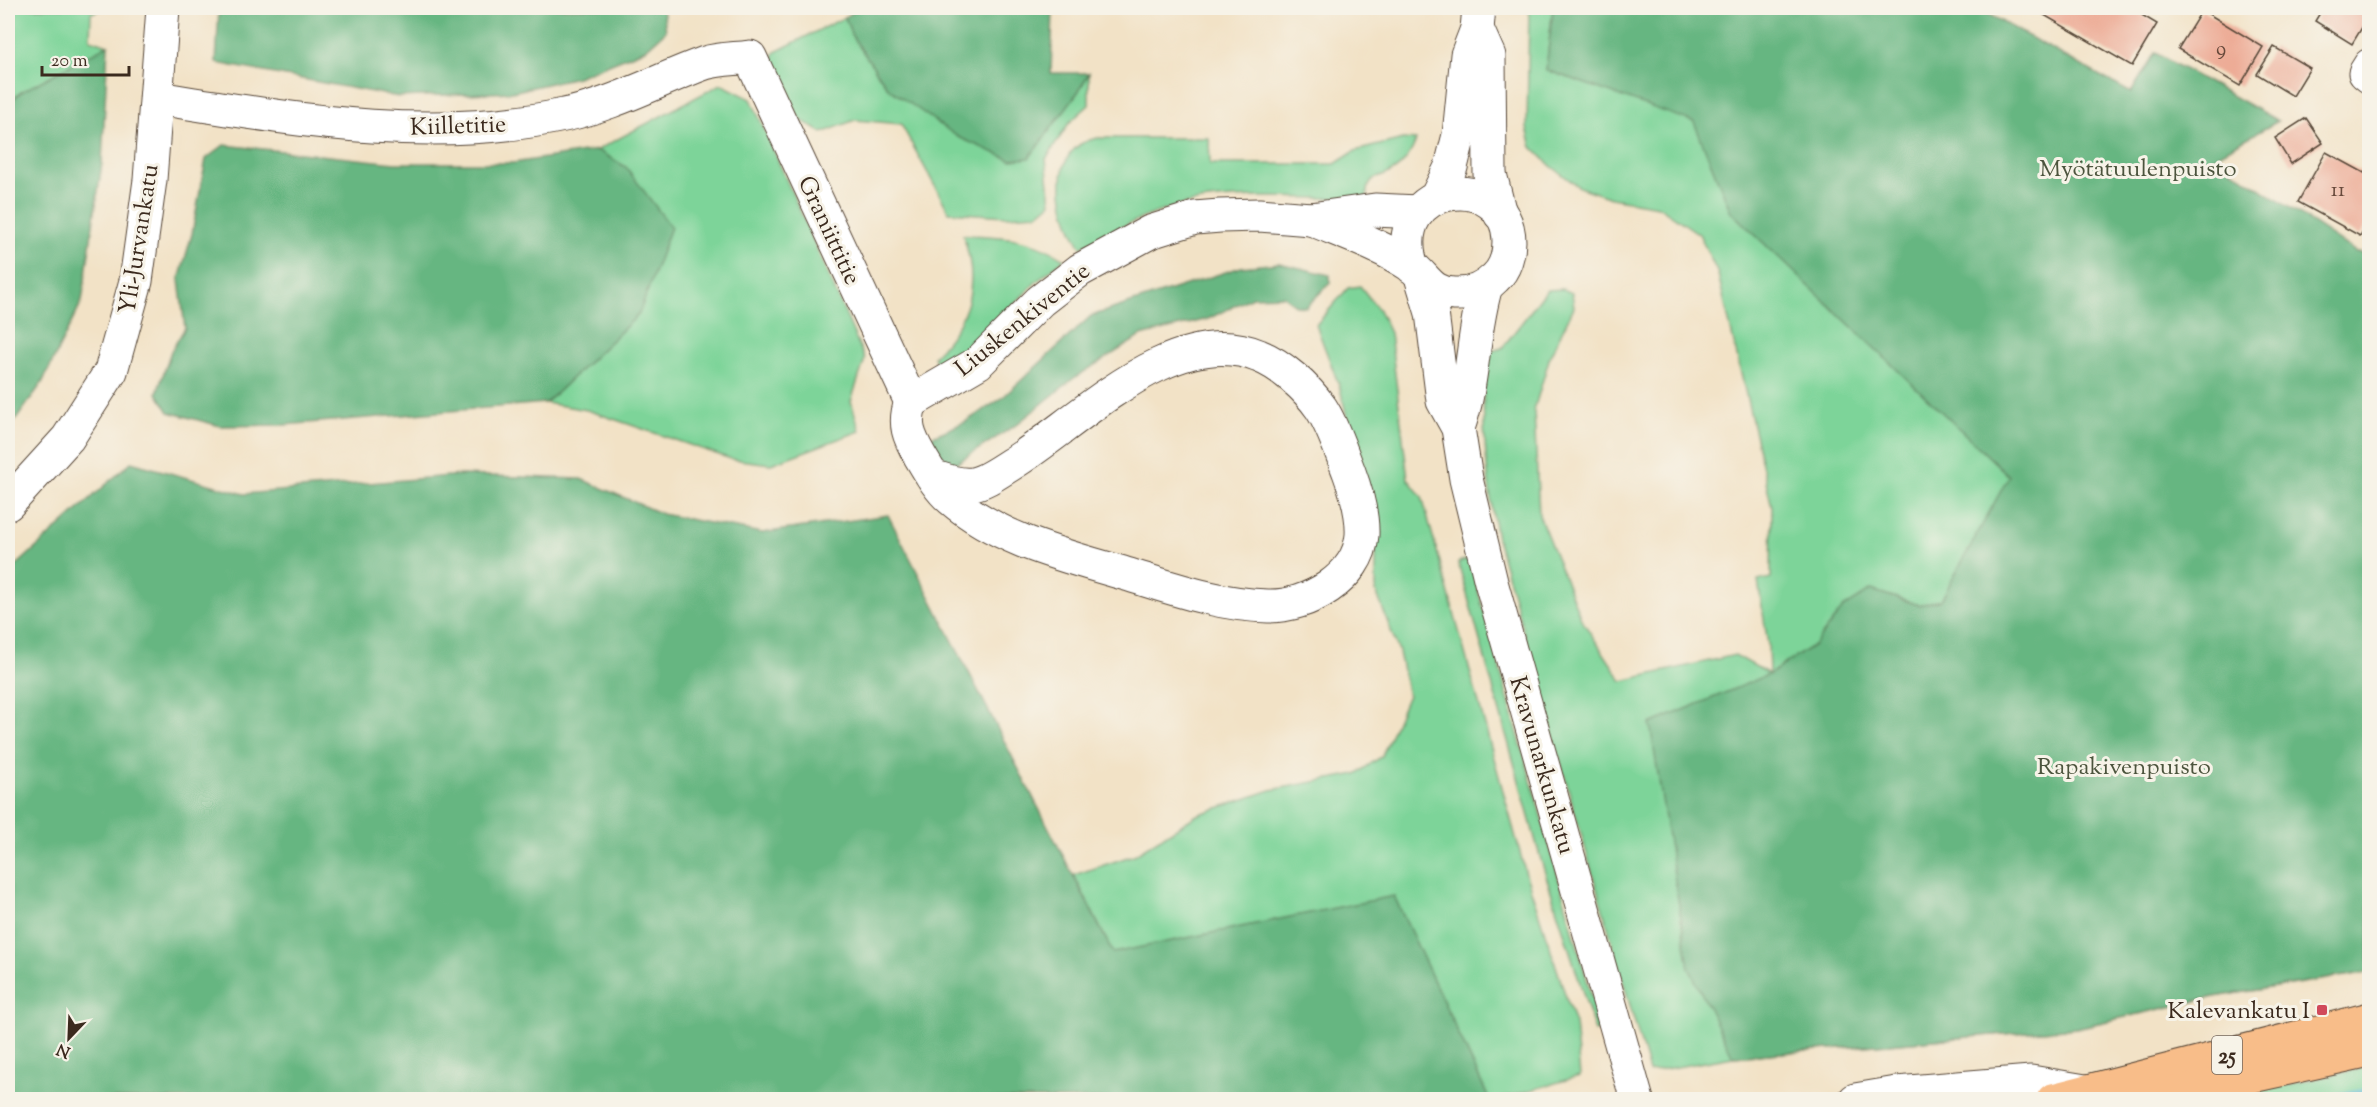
<svg xmlns="http://www.w3.org/2000/svg" width="2377" height="1107" font-family="'Sorts Mill Goudy',serif">
	<style>
		.green { fill: #7dd499; stroke: #5c7f5c; stroke-width: 1.5; fill-rule: evenodd }
		.forest { fill: #66b681; stroke: #507050; stroke-width: 1.5 }
		.lines { fill: none; stroke-linecap: round; stroke-linejoin: round }
		.stream { stroke: #56b9d4; stroke-width: 9 }
		.building { fill: #edac96 }
		.minor-casing { stroke: #564637; stroke-width: 35 }
		.highway-casing { stroke: #564637; stroke-width: 35 }
		.minor { stroke: #fff; stroke-width: 33 }
		.highway { stroke: #f8bd89; stroke-width: 33 }
		.poi-dot { fill: #d1495b; stroke: #f7f3e8; stroke-width: 2 }
		.labels { text-anchor: middle; stroke-width: 6; stroke-linejoin: round; paint-order: stroke }
		.number-label { font-size: 21px; fill: #684a3c }
		.shield { fill: #f7f3e8; stroke: #73665b; stroke-width: 1.5 }
		.shield-label { font-size: 22px; font-weight: bold; fill: #3b2a1e }
		.street-label { font-size: 24px; fill: #3b2a1e; stroke: #f7f3e8 }
		.park-label { font-size: 24px; fill: #4c543d; stroke: #f7f3e8 }
		.poi-label { font-size: 24px; fill: #3b2a1e; stroke: #f7f3e8; text-anchor: end }
	</style>
	<rect width="100%" height="100%" fill="#f7f3e8"/>
	<filter id="ink" filterUnits="userSpaceOnUse"><feTurbulence type="fractalNoise" baseFrequency=".0167" numOctaves="2"/><feDisplacementMap in="SourceGraphic" scale="12" xChannelSelector="R" yChannelSelector="G"/><feConvolveMatrix kernelMatrix="1 2 1 2 8 2 1 2 1" color-interpolation-filters="sRGB"/></filter>
	<filter id="wash" filterUnits="userSpaceOnUse"><feTurbulence type="fractalNoise" baseFrequency=".008" numOctaves="4" result="noise"/><feDisplacementMap in="SourceGraphic" scale="24" xChannelSelector="R" yChannelSelector="G"/><feGaussianBlur stdDeviation="1.35" result="paint"/><feColorMatrix in="noise" values="0 0 0 0 0 0 0 0 0 0 0 0 0 0 0 0 0 1.4 0 .05"/><feComposite in="paint" operator="in"/></filter>
	<g filter="url(#wash)">
		<rect width="100%" height="100%" fill="#f2e2c6"/>
		<g class="green">
			<path d="M 8,8 L 107,8 L 91,13 L 90,39 L 108,45 L 21,92 L 8,104 Z"/>
			<path d="M 1529,8 L 1553,8 L 1546,70 L 1694,121 L 1731,212 L 1977,8 L 2131,93 L 2155,53 L 2278,121 L 2213,157 L 2356,252 L 2369,254 L 2369,972 L 2214,997 L 2076,1028 L 1733,1057 L 1649,1072 L 1497,539 C 1486,476 1480,416 1485,353 L 1502,348 L 1547,290 L 1563,289 L 1572,293 L 1574,307 L 1550,356 L 1534,410 L 1539,515 L 1581,619 L 1622,681 L 1735,655 L 1769,674 L 1768,645 L 1758,581 L 1771,578 L 1772,507 L 1718,274 L 1699,234 L 1658,206 L 1611,198 L 1579,187 L 1551,166 L 1532,147 L 1527,128 ZM 1871,590 L 1919,605 L 1937,601 L 1774,671 L 1814,645 Z"/>
			<path d="M 845,17 L 852,36 L 888,88 L 1054,121 L 1078,92 L 1089,73 L 1089,105 L 1069,123 L 1046,159 L 1051,203 L 1038,214 L 1006,216 L 949,212 L 901,124 L 855,120 L 822,133 L 799,119 L 770,63 L 775,52 Z"/>
			<path d="M 721,84 L 751,99 L 865,359 L 851,401 L 860,431 L 771,464 L 731,459 L 587,410 L 546,403 L 639,314 L 626,167 L 597,150 Z"/>
			<path d="M 1098,138 L 1209,138 L 1210,164 L 1335,164 L 1355,151 L 1403,139 L 1416,140 C 1408,163 1396,173 1373,179 L 1367,189 L 1367,198 C 1312,200 1256,193 1201,201 C 1159,208 1119,227 1081,247 C 1060,215 1045,146 1098,138 Z"/>
			<path d="M 963,235 C 1001,236 1032,237 1064,259 L 1036,282 L 970,349 L 937,368 L 934,356 C 970,319 980,285 963,235 Z"/>
			<path d="M 1360,286 L 1379,310 L 1390,333 L 1408,479 L 1422,497 L 1527,878 L 1575,1024 L 1580,1076 L 1500,1099 L 1489,1099 L 1394,896 L 1113,953 L 1074,875 L 1134,855 L 1197,815 L 1271,790 L 1356,774 L 1382,756 L 1408,695 L 1399,652 L 1376,591 L 1376,525 L 1362,482 L 1340,388 L 1316,325 L 1348,288 Z"/>
			<path d="M 1469,559 L 1601,1030 L 1595,1031 L 1541,860 L 1458,562 Z"/>
			<path d="M 2369,1067 L 2369,1099 L 2221,1099 Z"/>
		</g>
		<g class="forest">
			<path d="M 219,8 L 663,8 L 666,31 L 646,49 L 577,77 L 512,92 L 399,97 L 216,63 Z"/>
			<path d="M 860,8 L 1053,8 L 1051,73 L 1089,73 L 1078,92 L 1029,158 L 1011,160 L 958,137 L 888,88 L 852,36 L 845,17 Z"/>
			<path d="M 1553,8 L 1977,8 L 2131,93 L 2155,53 L 2278,121 L 2213,157 L 2356,252 L 2369,254 L 2369,972 L 2214,997 L 2076,1028 L 1733,1057 L 1689,968 L 1650,724 L 1770,674 L 1814,645 L 1843,608 L 1871,590 L 1919,605 L 1941,600 L 2009,476 L 1731,212 L 1694,122 L 1546,70 Z"/>
			<path d="M 108,45 L 102,163 L 82,301 L 42,383 L 8,431 L 8,104 L 21,92 Z"/>
			<path d="M 224,145 L 395,163 L 513,163 L 597,150 L 626,167 L 671,227 L 639,314 L 546,403 L 284,425 L 220,426 L 169,412 L 157,393 L 171,351 L 185,328 L 179,280 L 192,234 L 206,159 Z"/>
			<path d="M 1279,263 L 1330,275 L 1330,283 L 1306,307 L 1297,306 L 1283,296 L 1252,297 L 1208,319 L 1141,336 L 1074,378 L 1016,425 L 957,463 L 942,465 L 928,438 L 965,422 L 1001,399 L 1091,316 L 1241,267 Z"/>
			<path d="M 131,462 L 244,494 L 461,475 L 581,479 L 662,514 L 762,533 L 888,515 L 1113,953 L 1394,896 L 1489,1099 L 8,1099 L 8,573 Z"/>
		</g>
		<g class="lines">
			<path class="stream" d="M 2326,1100 L 2370,1091"/>
		</g>
		<g id="blocks">
			<g class="building">
				<path d="M 2032,8 L 2137,8 L 2135,11 L 2157,24 L 2132,66 Z"/>
				<path d="M 2323,8 L 2356,8 L 2369,16 L 2352,44 L 2315,21 Z"/>
				<path d="M 2202,10 L 2263,47 L 2240,86 L 2178,49 Z"/>
				<path d="M 2274,47 L 2310,68 L 2293,96 L 2257,74 Z"/>
				<path d="M 2306,118 L 2323,143 L 2291,164 L 2275,138 Z"/>
				<path d="M 2326,152 L 2370,176 L 2370,220 L 2360,236 L 2298,202 Z"/>
			</g>
		</g>
	</g>
	<g filter="url(#ink)">
		<use href="#blocks" fill-opacity="0" stroke="#564637" stroke-width="1.5"/>
		<g class="lines">
			<defs>
				<g id="minor">
					<path d="M 1477,29 L 1489,56 L 1490,174 L 1500,214"/>
					<path d="M 2370,65 L 2365,73 L 2370,77"/>
					<path d="M 157,98 C 291,119 429,144 564,115 C 613,105 658,80 705,63 C 718,59 735,59 750,57 L 911,402"/>
					<path d="M 1437,196 L 1451,167 L 1459,135 L 1467,55 L 1477,29 L 1479,8"/>
					<path d="M 1311,219 C 1344,233 1380,245 1410,265 C 1426,276 1429,293 1454,294 C 1470,295 1484,289 1495,278 C 1505,269 1509,254 1509,241 C 1508,168 1384,180 1412,267"/>
					<path d="M 1422,280 L 1432,313 L 1443,401 L 1458,428 L 1466,479 L 1491,582 L 1637,1100"/>
					<path d="M 911,402 C 903,424 909,437 920,456 C 929,471 938,488 951,499 C 1000,541 1066,556 1126,574 C 1172,588 1219,605 1268,606 C 1307,607 1359,578 1362,535 C 1363,514 1356,491 1349,472 C 1341,452 1333,426 1321,408 C 1307,388 1282,365 1259,356 C 1175,320 1079,422 1013,463 C 1001,470 986,482 972,484 C 959,486 944,480 932,476"/>
					<path d="M 911,402 L 978,363 L 1040,301 L 1080,270 L 1150,232 L 1195,218 L 1220,216 L 1259,215 L 1311,219 L 1375,210 L 1418,212"/>
					<path d="M 1458,428 C 1474,383 1472,333 1486,286"/>
					<path d="M 8,504 L 68,438 L 111,371 L 136,281 L 150,180 L 163,8"/>
					<path d="M 1855,1100 L 1897,1093 L 2031,1082 L 2085,1091"/>
				</g>
				<g id="highway">
					<path d="M 2053,1100 L 2370,1019"/>
					<path d="M 2143,1100 L 2370,1050"/>
				</g>
			</defs>
			<use href="#minor" class="minor-casing"/>
			<use href="#highway" class="highway-casing"/>
			<use href="#minor" class="minor"/>
			<use href="#highway" class="highway"/>
		</g>
	</g>
	<rect class="poi-dot" x="2316" y="1004" width="12" height="12" rx="3"/>
	<g class="labels">
		<g class="number-label">
			<text x="2221" y="55">9</text>
			<text x="2338" y="196">11</text>
		</g>
		<rect class="shield" x="2212" y="1036" width="30" height="38" rx="4.5"/>
		<g class="shield-label">
			<text x="2227" y="1063">25</text>
		</g>
		<g class="street-label">
			<text transform="translate(458 125) rotate(-2)" y="8">Kiilletitie</text>
			<text transform="translate(830 230) rotate(65)" y="8">Graniittitie</text>
			<text transform="translate(138 239) rotate(-81)" y="8">Yli-Jurvankatu</text>
			<text transform="translate(1022 319) rotate(-39)" y="8">Liuskenkiventie</text>
			<text transform="translate(1543 765) rotate(74)" y="8">Kravunarkunkatu</text>
		</g>
		<g class="park-label">
			<text x="2138" y="176">Myötätuulenpuisto</text>
			<text x="2124" y="774">Rapakivenpuisto</text>
		</g>
		<g class="poi-label">
			<text x="2310" y="1018">Kalevankatu I</text>
		</g>
	</g>
	<rect width="2377" height="1107" fill="none" stroke="#f7f3e8" stroke-width="30"/>
	<g transform="translate(69 1038) rotate(203)" stroke="#f7f3e8" stroke-width="4.5" paint-order="stroke">
	<path d="M0-4.5L10 22L0 15L-10 22Z" fill="#3b2a1e"/>
	<text y="-9" font-size="16" font-weight="bold" text-anchor="middle" fill="#3b2a1e">N</text>
	</g>
	<path d="M42 66v9h87v-9" fill="none" stroke="#3b2a1e" stroke-width="3"/>
	<text x="51" y="66" font-size="18" fill="#3b2a1e" stroke="#f7f3e8" stroke-width="4.5" paint-order="stroke">20 m</text>
</svg>
